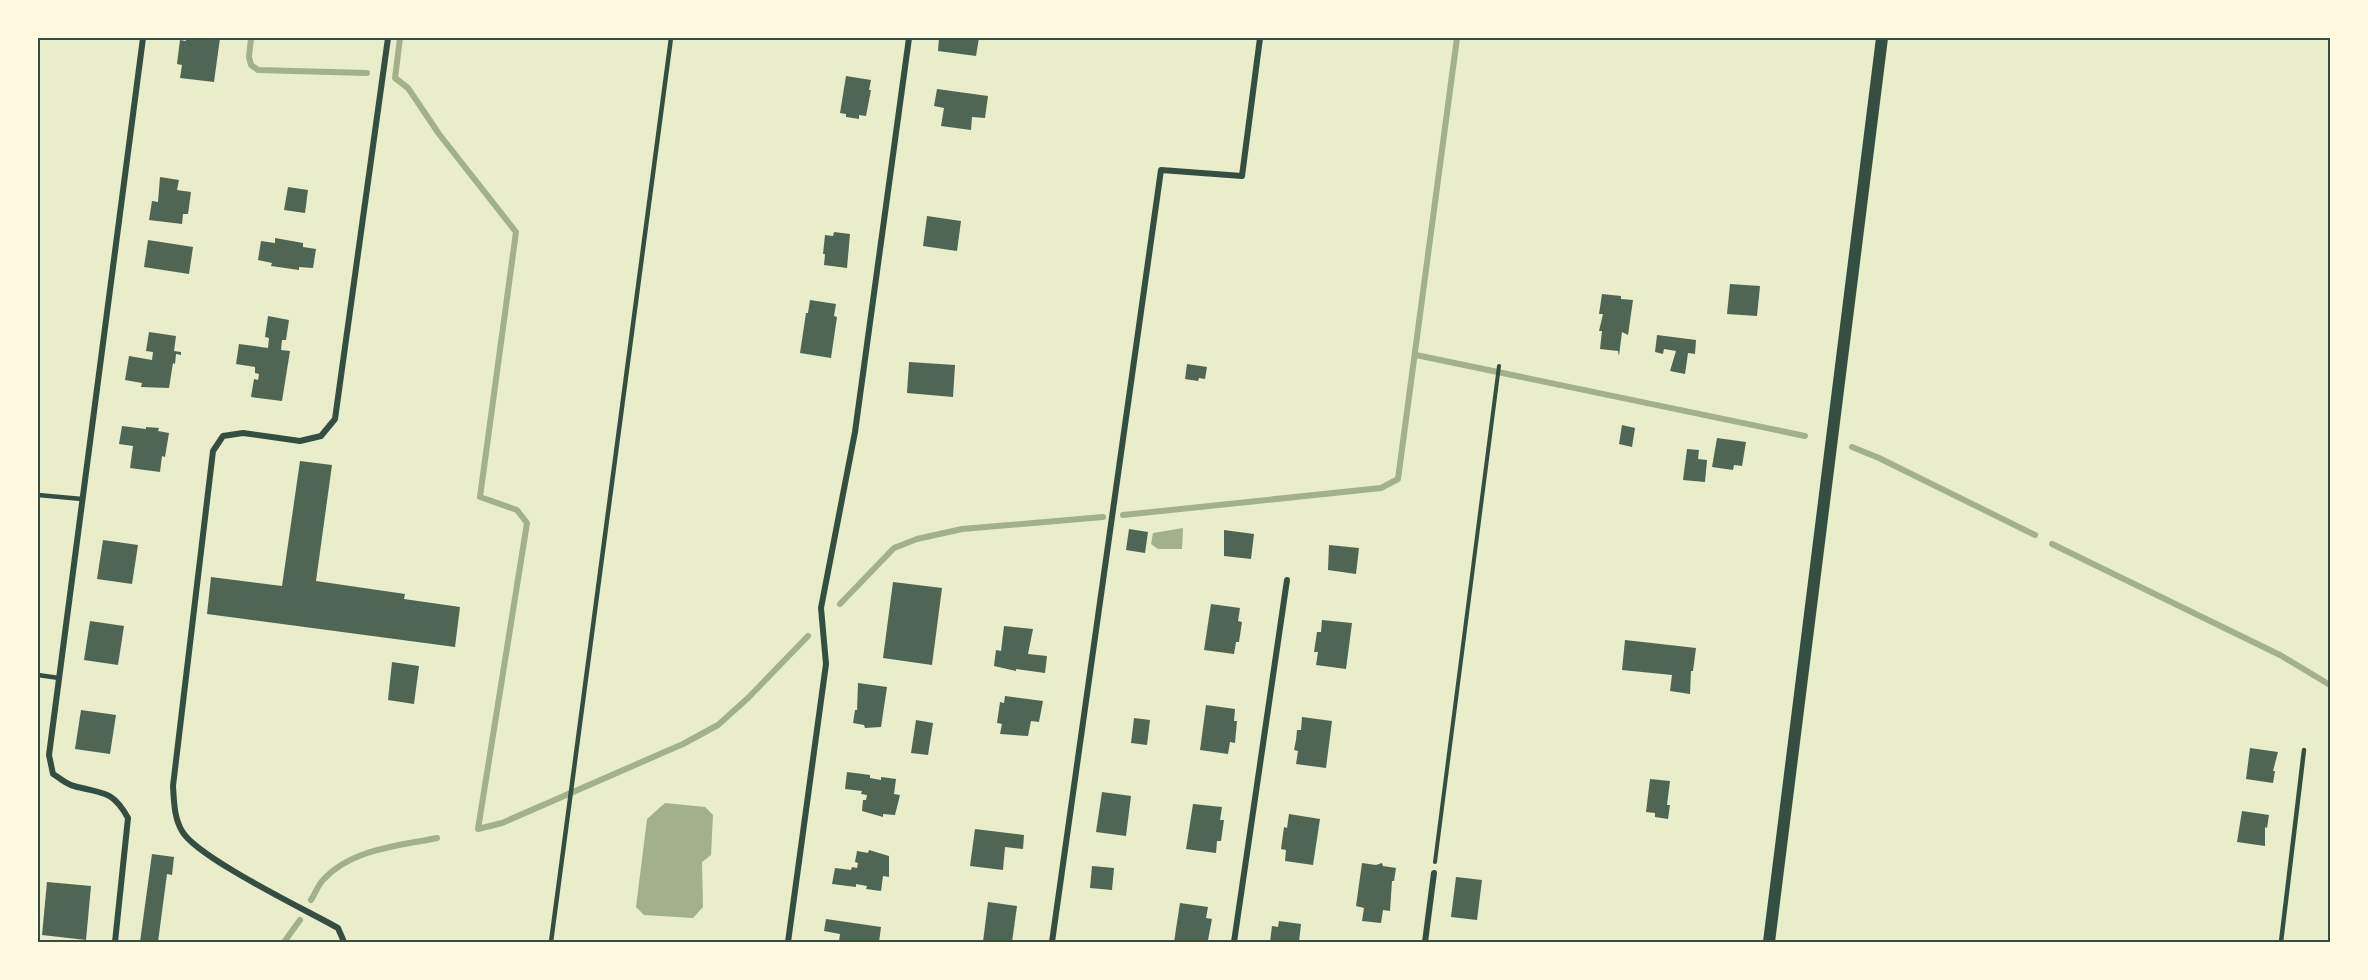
<svg xmlns="http://www.w3.org/2000/svg" width="2368" height="980" font-family="'Alegreya Sans',sans-serif">
	<style>
		.water { fill: #a3b18a }
		.lines { fill: none; stroke-linecap: round; stroke-linejoin: round }
		.stream { stroke: #a3b18a; stroke-width: 6 }
		.building { fill: #4f6655 }
		.path { stroke: #344e41; stroke-width: 4 }
		.service { stroke: #344e41; stroke-width: 4.5 }
		.minor { stroke: #344e41; stroke-width: 6 }
		.secondary { stroke: #344e41; stroke-width: 12 }
		.neatline { fill: none; stroke: #344e41; stroke-width: 2 }
	</style>
	<rect width="100%" height="100%" fill="#e9edc9"/>
	<g class="water">
		<path d="M 1183,528 L 1182,549 L 1158,549 L 1151,544 L 1153,533 Z"/>
		<path d="M 665,803 L 705,807 L 713,815 L 711,855 L 702,862 L 703,907 L 693,918 L 644,915 L 636,907 L 647,819 Z"/>
	</g>
	<g class="lines">
		<g class="stream">
			<path d="M 251,38 L 249,57 L 251,65 L 258,70 L 367,73"/>
			<path d="M 400,38 L 395,78 L 408,88 L 439,134 L 516,232 L 480,497 L 517,510 L 527,523 L 478,829 L 502,823 L 683,744 L 718,725 L 748,698 L 808,636"/>
			<path d="M 1416,355 L 1805,436"/>
			<path d="M 1852,447 L 1879,458 L 2035,535"/>
			<path d="M 1123,515 L 1381,488 L 1398,479 L 1457,38"/>
			<path d="M 2052,544 L 2280,655 L 2330,685"/>
			<path d="M 840,604 L 894,548 L 917,539 L 962,529 L 1103,517"/>
			<path d="M 311,900 C 315,894 318,885 323,880 C 351,849 398,846 437,838"/>
			<path d="M 284,942 L 300,920"/>
		</g>
	</g>
	<g class="building">
		<path d="M 186,38 L 220,38 L 214,82 L 180,78 L 182,65 L 177,64 L 180,40 L 186,41 Z"/>
		<path d="M 939,38 L 979,38 L 976,56 L 938,51 Z"/>
		<path d="M 846,76 L 871,80 L 869,90 L 871,90 L 866,116 L 859,115 L 859,119 L 846,117 L 846,114 L 840,113 Z"/>
		<path d="M 937,89 L 988,96 L 985,118 L 972,117 L 971,130 L 941,126 L 944,108 L 934,106 Z"/>
		<path d="M 160,177 L 179,180 L 177,190 L 191,192 L 188,214 L 183,214 L 182,224 L 149,220 L 152,201 L 158,202 Z"/>
		<path d="M 288,187 L 308,190 L 305,213 L 284,210 Z"/>
		<path d="M 927,216 L 961,221 L 957,251 L 923,246 Z"/>
		<path d="M 834,232 L 850,234 L 847,268 L 824,265 L 825,254 L 823,254 L 825,235 L 833,236 Z"/>
		<path d="M 275,238 L 303,243 L 303,247 L 316,249 L 313,268 L 299,267 L 299,270 L 271,266 L 272,263 L 258,260 L 261,241 L 275,243 Z"/>
		<path d="M 148,240 L 193,247 L 189,274 L 144,267 Z"/>
		<path d="M 1730,284 L 1760,286 L 1757,316 L 1727,314 Z"/>
		<path d="M 1602,294 L 1621,296 L 1621,299 L 1633,300 L 1628,335 L 1622,332 L 1619,356 L 1618,351 L 1600,349 L 1602,331 L 1599,331 L 1603,314 L 1599,314 Z"/>
		<path d="M 810,300 L 836,304 L 834,316 L 837,317 L 831,358 L 800,353 L 806,313 L 808,313 Z"/>
		<path d="M 268,316 L 289,320 L 286,340 L 282,340 L 281,350 L 290,351 L 282,401 L 251,397 L 254,379 L 258,380 L 259,374 L 255,373 L 255,367 L 236,364 L 239,344 L 268,348 L 269,338 L 265,337 Z"/>
		<path d="M 149,332 L 176,336 L 174,351 L 181,352 L 181,355 L 176,354 L 175,364 L 173,363 L 169,388 L 141,387 L 142,383 L 125,380 L 129,356 L 152,360 L 153,352 L 146,351 Z"/>
		<path d="M 1657,335 L 1696,340 L 1695,354 L 1688,353 L 1685,374 L 1670,371 L 1676,351 L 1664,349 L 1663,354 L 1655,352 Z"/>
		<path d="M 909,362 L 955,365 L 953,397 L 907,393 Z"/>
		<path d="M 1187,364 L 1207,367 L 1205,379 L 1199,378 L 1198,381 L 1185,379 Z"/>
		<path d="M 1622,425 L 1635,428 L 1632,447 L 1619,444 Z"/>
		<path d="M 122,426 L 146,429 L 146,427 L 159,428 L 158,431 L 169,433 L 165,457 L 162,456 L 160,472 L 130,468 L 133,446 L 119,444 Z"/>
		<path d="M 1717,438 L 1746,442 L 1742,466 L 1734,465 L 1733,470 L 1712,467 Z"/>
		<path d="M 1687,449 L 1699,450 L 1698,459 L 1707,460 L 1705,482 L 1683,480 Z"/>
		<path d="M 300,461 L 332,465 L 316,581 L 405,594 L 404,599 L 460,607 L 455,647 L 207,614 L 211,577 L 282,586 Z"/>
		<path d="M 1129,529 L 1148,532 L 1145,553 L 1126,550 Z"/>
		<path d="M 1224,530 L 1254,534 L 1251,559 L 1224,556 Z"/>
		<path d="M 103,540 L 138,545 L 132,584 L 97,579 Z"/>
		<path d="M 1329,545 L 1359,548 L 1356,574 L 1328,570 Z"/>
		<path d="M 893,582 L 942,588 L 932,665 L 883,658 Z"/>
		<path d="M 1211,604 L 1240,608 L 1238,621 L 1242,622 L 1239,642 L 1236,642 L 1234,654 L 1204,650 Z"/>
		<path d="M 1322,620 L 1352,623 L 1346,669 L 1316,665 L 1318,652 L 1314,652 L 1317,632 L 1321,632 Z"/>
		<path d="M 90,621 L 124,626 L 118,665 L 84,660 Z"/>
		<path d="M 1004,626 L 1033,629 L 1028,654 L 1047,656 L 1045,673 L 1016,669 L 1016,671 L 994,666 L 996,650 L 1001,651 Z"/>
		<path d="M 1625,640 L 1696,648 L 1693,671 L 1691,671 L 1690,694 L 1670,691 L 1672,675 L 1622,670 Z"/>
		<path d="M 392,662 L 419,666 L 414,704 L 388,700 Z"/>
		<path d="M 858,683 L 887,687 L 881,727 L 865,728 L 864,725 L 853,723 L 855,710 L 857,710 Z"/>
		<path d="M 1005,696 L 1043,701 L 1039,722 L 1031,721 L 1028,736 L 1000,734 L 1002,724 L 997,723 L 1000,702 L 1004,703 Z"/>
		<path d="M 1206,705 L 1235,709 L 1234,721 L 1237,721 L 1235,743 L 1230,742 L 1228,754 L 1200,750 Z"/>
		<path d="M 81,710 L 116,715 L 110,754 L 75,749 Z"/>
		<path d="M 1302,717 L 1332,721 L 1326,768 L 1296,764 L 1298,751 L 1294,750 L 1296,740 L 1297,730 L 1301,730 Z"/>
		<path d="M 1134,718 L 1150,720 L 1147,745 L 1131,743 Z"/>
		<path d="M 916,720 L 933,723 L 928,755 L 911,753 Z"/>
		<path d="M 2250,748 L 2278,752 L 2273,771 L 2275,771 L 2273,783 L 2246,779 Z"/>
		<path d="M 847,772 L 870,775 L 870,778 L 881,780 L 881,777 L 896,779 L 894,794 L 900,795 L 895,815 L 883,814 L 883,817 L 862,811 L 863,800 L 866,800 L 867,795 L 861,794 L 862,791 L 845,789 Z"/>
		<path d="M 1650,779 L 1670,781 L 1667,805 L 1670,805 L 1668,819 L 1655,817 L 1655,813 L 1646,812 Z"/>
		<path d="M 1102,792 L 1131,796 L 1126,836 L 1096,832 Z"/>
		<path d="M 1193,804 L 1222,807 L 1220,820 L 1224,820 L 1221,841 L 1217,841 L 1216,853 L 1186,849 Z"/>
		<path d="M 2242,811 L 2269,815 L 2267,828 L 2265,827 L 2265,846 L 2237,842 Z"/>
		<path d="M 1289,814 L 1320,819 L 1313,865 L 1285,861 L 1286,850 L 1281,849 L 1284,827 L 1287,828 Z"/>
		<path d="M 975,829 L 1024,835 L 1023,849 L 1005,847 L 1003,870 L 970,866 Z"/>
		<path d="M 869,850 L 889,856 L 889,877 L 883,876 L 881,891 L 866,889 L 867,886 L 856,884 L 856,887 L 832,884 L 835,868 L 851,870 L 852,867 L 857,868 L 858,863 L 855,862 L 857,851 L 868,853 Z"/>
		<path d="M 152,854 L 174,857 L 172,875 L 167,874 L 158,942 L 140,942 Z"/>
		<path d="M 1362,863 L 1376,865 L 1382,863 L 1383,866 L 1396,868 L 1394,881 L 1392,881 L 1390,911 L 1383,910 L 1381,923 L 1362,921 L 1364,908 L 1356,906 Z"/>
		<path d="M 1092,866 L 1114,868 L 1112,890 L 1090,888 Z"/>
		<path d="M 1456,877 L 1482,880 L 1477,920 L 1451,917 Z"/>
		<path d="M 47,882 L 91,886 L 86,940 L 42,935 Z"/>
		<path d="M 988,902 L 1017,906 L 1012,942 L 983,942 Z"/>
		<path d="M 1180,903 L 1208,907 L 1206,918 L 1212,919 L 1208,940 L 1204,940 L 1203,942 L 1174,942 Z"/>
		<path d="M 826,919 L 881,927 L 879,942 L 839,942 L 840,934 L 824,931 Z"/>
		<path d="M 1279,921 L 1301,924 L 1299,942 L 1270,942 L 1272,926 L 1278,927 Z"/>
	</g>
	<g class="lines">
		<path class="path" d="M 1435,862 L 1499,366"/>
		<g class="service">
			<path d="M 38,495 L 82,499"/>
			<path d="M 38,675 L 59,678"/>
			<path d="M 551,942 L 671,38"/>
			<path d="M 2281,942 L 2304,750"/>
		</g>
		<g class="minor">
			<path d="M 115,942 L 128,818 C 112,789 102,794 74,786 C 66,784 60,778 53,774 L 49,755 L 143,38"/>
			<path d="M 344,942 L 338,928 C 306,910 196,857 182,831 C 174,818 174,801 173,786 L 213,451 L 223,436 L 243,433 L 300,441 L 321,436 L 335,419 L 388,38"/>
			<path d="M 788,942 L 826,664 L 821,608 L 855,432 L 909,38"/>
			<path d="M 1052,942 L 1161,170 L 1242,176 L 1260,38"/>
			<path d="M 1234,942 L 1287,580"/>
			<path d="M 1425,942 L 1434,873"/>
		</g>
		<path class="secondary" d="M 1769,942 L 1882,38"/>
	</g>
	<rect width="2368" height="980" fill="none" stroke="#fefae0" stroke-width="78"/>
	<rect x="39" y="39" width="2290" height="902" class="neatline"/>
</svg>
